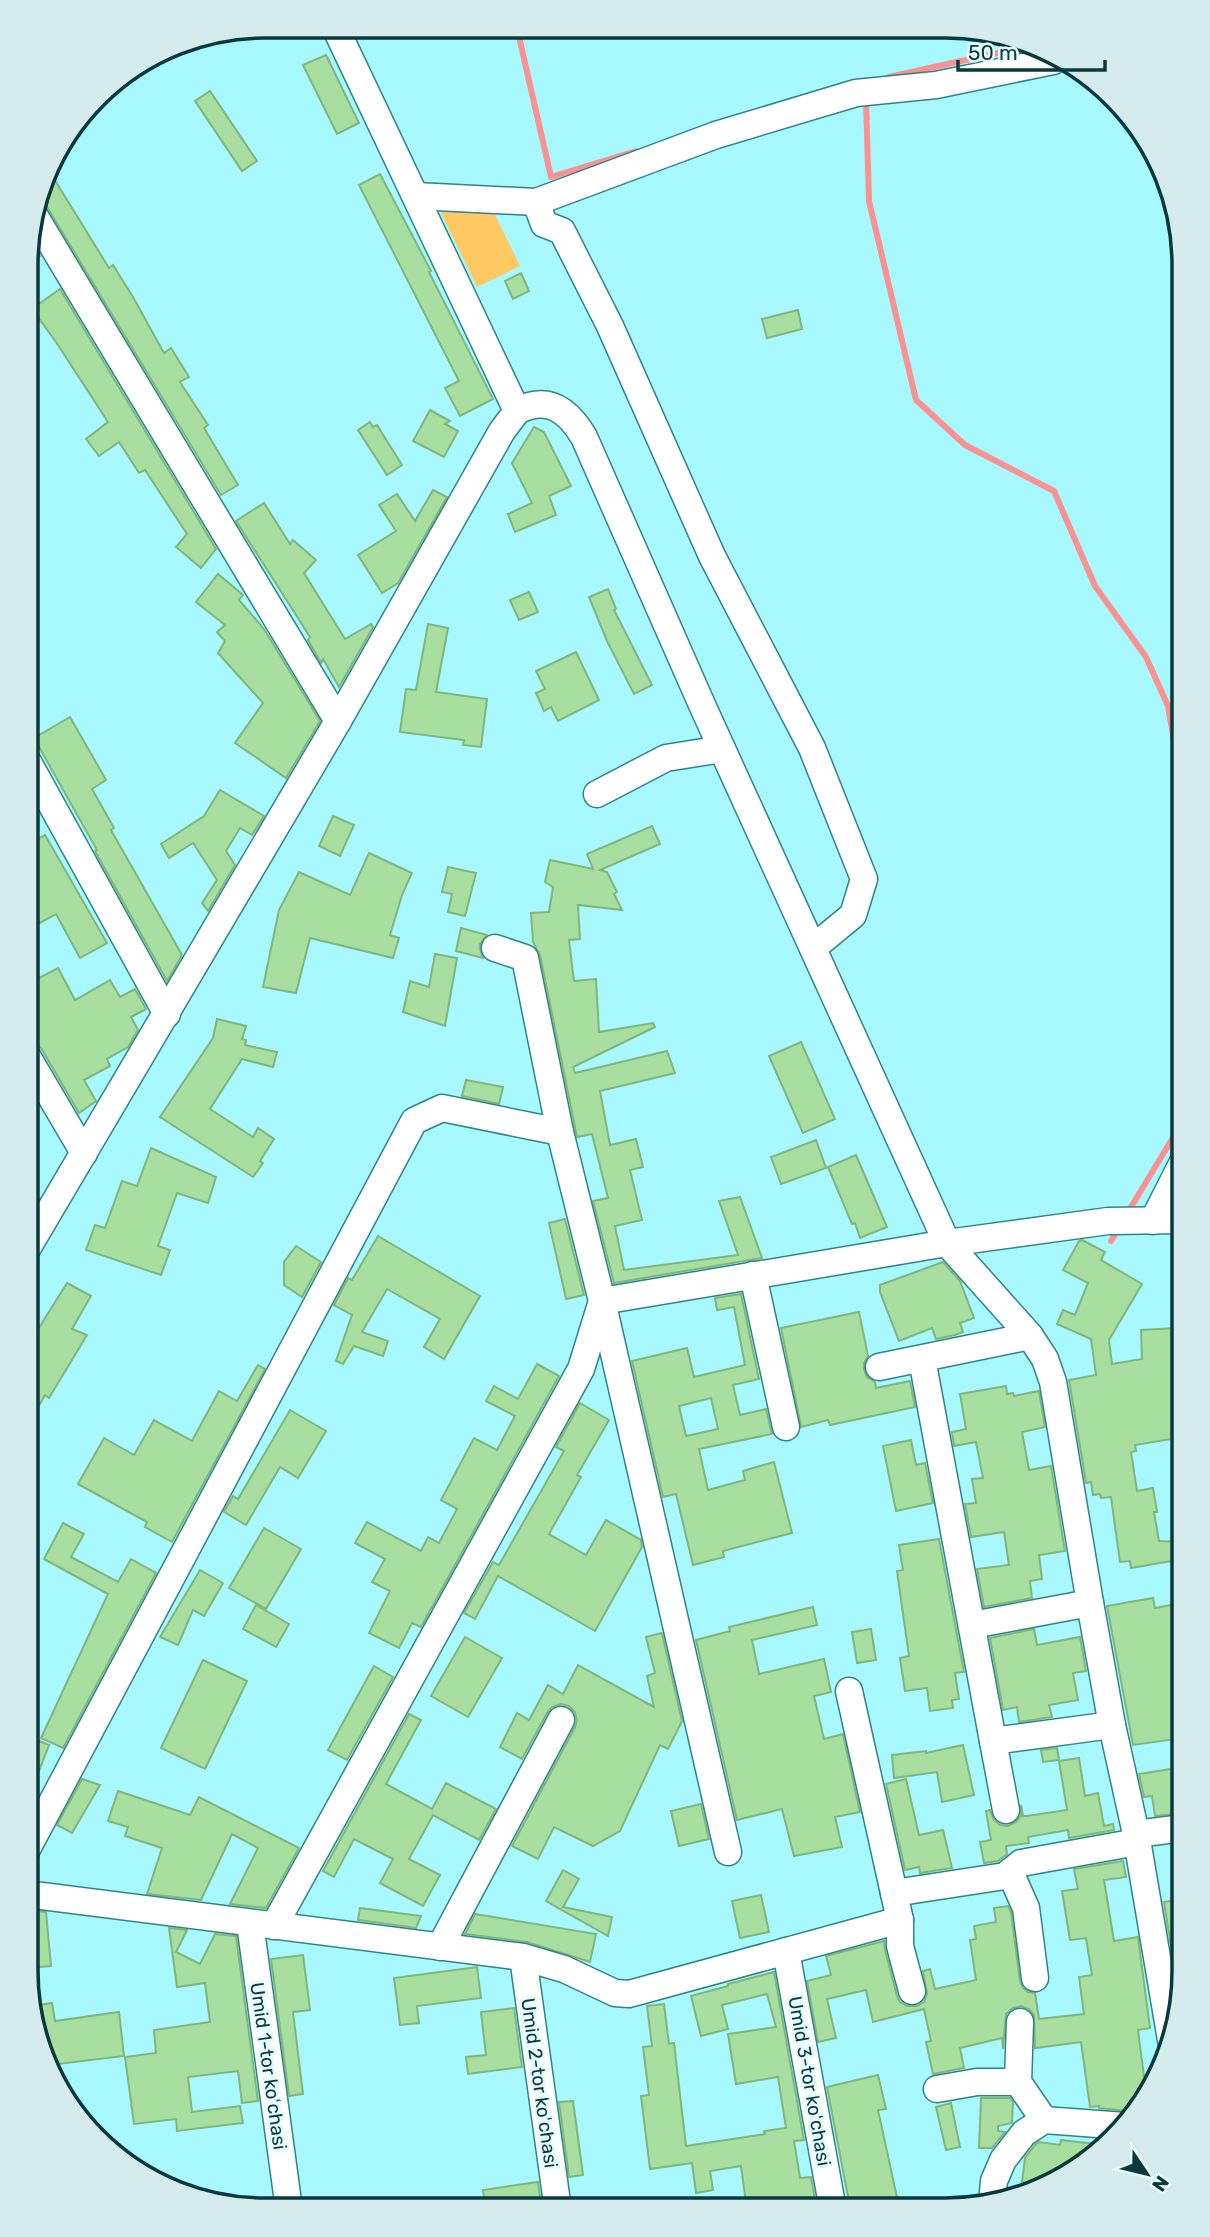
<svg xmlns="http://www.w3.org/2000/svg" width="1210" height="2237" font-family="Rubik,sans-serif">
	<style>
		.green { fill: #fec862 }
		.lines { fill: none; stroke-linecap: round; stroke-linejoin: round }
		.stream { stroke: #f99291; stroke-width: 6 }
		.building { fill: #a9dea1; stroke: #81b57a; stroke-width: 2; fill-rule: evenodd }
		.minor-casing { stroke: #2f8489; stroke-width: 29 }
		.minor { stroke: #fff; stroke-width: 26 }
		.labels { text-anchor: middle; stroke-width: 6; stroke-linejoin: round; paint-order: stroke }
		.street-label { font-size: 19px; fill: #083a3d; stroke: #e7fafc }
		.rim { fill: none; stroke: #083a3d; stroke-width: 3.5 }
	</style>
	<rect width="100%" height="100%" fill="#a7f9ff"/>
	<path class="green" d="M 484,192 L 520,266 L 477,287 L 441,213 Z"/>
	<g class="lines">
		<g class="stream">
			<path d="M 517,28 L 551,177 L 636,151"/>
			<path d="M 889,77 L 1024,47"/>
			<path d="M 866,99 L 869,201 L 916,400 L 965,445 L 1054,491 L 1095,586 L 1146,657 L 1168,706 L 1184,800"/>
			<path d="M 1128,1212 L 1183,1121"/>
			<path d="M 1111,1241 L 1119,1228"/>
		</g>
	</g>
	<g class="building">
		<path d="M 326,55 L 359,123 L 337,134 L 303,65 Z"/>
		<path d="M 210,91 L 257,161 L 242,171 L 195,101 Z"/>
		<path d="M 48,169 L 109,268 L 113,265 L 133,297 L 164,353 L 171,348 L 189,377 L 180,382 L 208,425 L 204,428 L 238,485 L 221,495 L 47,207 L 39,200 Z"/>
		<path d="M 380,174 L 431,271 L 429,272 L 493,399 L 460,416 L 445,388 L 459,381 L 359,185 Z"/>
		<path d="M 28,236 L 40,256 L 28,264 Z"/>
		<path d="M 521,273 L 529,291 L 513,299 L 505,281 Z"/>
		<path d="M 60,289 L 216,549 L 201,568 L 176,547 L 187,534 L 145,470 L 139,473 L 119,442 L 99,456 L 86,439 L 108,422 L 56,342 L 32,309 Z"/>
		<path d="M 798,310 L 802,329 L 767,338 L 762,319 Z"/>
		<path d="M 430,410 L 450,421 L 445,424 L 458,431 L 444,457 L 413,441 Z"/>
		<path d="M 370,422 L 373,427 L 377,425 L 402,465 L 387,475 L 358,430 Z"/>
		<path d="M 534,427 L 544,432 L 571,486 L 549,496 L 556,515 L 515,532 L 508,514 L 532,503 L 512,463 Z"/>
		<path d="M 433,490 L 447,497 L 398,583 L 382,593 L 358,555 L 396,531 L 379,505 L 397,494 L 415,521 Z"/>
		<path d="M 264,503 L 290,544 L 293,540 L 316,560 L 304,573 L 345,639 L 371,624 L 373,627 L 339,687 L 323,659 L 321,663 L 308,640 L 310,637 L 236,521 Z"/>
		<path d="M 218,574 L 243,595 L 239,600 L 264,629 L 320,721 L 286,778 L 235,743 L 263,703 L 218,653 L 225,641 L 217,632 L 225,625 L 196,602 Z"/>
		<path d="M 608,589 L 616,609 L 614,610 L 652,685 L 634,694 L 607,641 L 589,597 Z"/>
		<path d="M 529,592 L 538,612 L 519,620 L 510,600 Z"/>
		<path d="M 428,624 L 448,628 L 436,692 L 487,699 L 481,747 L 463,745 L 464,740 L 400,732 L 406,689 L 416,690 Z"/>
		<path d="M 576,652 L 599,700 L 558,721 L 551,707 L 544,711 L 536,693 L 545,689 L 536,671 Z"/>
		<path d="M 70,717 L 106,780 L 92,789 L 114,828 L 111,830 L 182,955 L 167,981 L 95,851 L 97,850 L 34,738 Z"/>
		<path d="M 220,790 L 264,816 L 252,835 L 240,828 L 226,851 L 235,865 L 208,911 L 202,903 L 217,880 L 193,843 L 169,858 L 161,844 L 204,816 Z"/>
		<path d="M 333,816 L 354,825 L 340,856 L 319,846 Z"/>
		<path d="M 652,826 L 660,844 L 600,870 L 607,872 L 617,892 L 614,894 L 622,910 L 578,905 L 580,939 L 569,940 L 574,981 L 596,979 L 599,1032 L 653,1023 L 655,1027 L 573,1067 L 575,1073 L 667,1051 L 675,1073 L 600,1091 L 610,1145 L 636,1139 L 643,1167 L 630,1170 L 642,1220 L 615,1226 L 624,1270 L 738,1255 L 719,1201 L 740,1197 L 762,1258 L 614,1283 L 593,1201 L 608,1198 L 592,1134 L 577,1137 L 540,955 L 533,942 L 531,913 L 549,912 L 553,887 L 545,882 L 550,860 L 593,869 L 587,854 Z"/>
		<path d="M 45,835 L 107,943 L 80,958 L 56,914 L 27,930 L 28,844 Z"/>
		<path d="M 369,853 L 412,873 L 402,895 L 390,935 L 399,938 L 393,958 L 310,938 L 296,993 L 263,987 L 279,910 L 299,872 L 350,895 Z"/>
		<path d="M 448,867 L 476,873 L 465,916 L 448,912 L 452,894 L 442,892 Z"/>
		<path d="M 461,928 L 487,935 L 480,944 L 480,950 L 483,958 L 456,951 Z"/>
		<path d="M 435,954 L 457,958 L 445,1026 L 403,1012 L 410,981 L 429,987 Z"/>
		<path d="M 58,968 L 75,1000 L 110,980 L 120,997 L 135,989 L 146,1009 L 131,1017 L 138,1030 L 128,1047 L 107,1059 L 110,1066 L 84,1080 L 96,1101 L 79,1113 L 41,1048 L 34,1042 L 27,1040 L 27,984 Z"/>
		<path d="M 217,1019 L 246,1026 L 242,1039 L 246,1040 L 245,1045 L 277,1052 L 273,1067 L 242,1059 L 210,1109 L 253,1137 L 258,1128 L 274,1139 L 260,1161 L 263,1163 L 253,1177 L 160,1117 L 213,1038 Z"/>
		<path d="M 801,1042 L 835,1119 L 803,1133 L 769,1056 Z"/>
		<path d="M 466,1080 L 503,1087 L 499,1104 L 462,1096 Z"/>
		<path d="M 816,1140 L 826,1168 L 781,1184 L 771,1157 Z"/>
		<path d="M 151,1148 L 216,1177 L 208,1203 L 177,1193 L 158,1246 L 170,1250 L 161,1275 L 86,1250 L 95,1225 L 105,1228 L 122,1181 L 137,1186 Z"/>
		<path d="M 856,1155 L 887,1227 L 860,1238 L 855,1223 L 852,1224 L 828,1167 Z"/>
		<path d="M 565,1219 L 584,1295 L 566,1299 L 549,1223 Z"/>
		<path d="M 378,1236 L 480,1296 L 444,1359 L 424,1347 L 440,1319 L 387,1289 L 362,1332 L 388,1341 L 383,1356 L 354,1346 L 343,1364 L 336,1361 L 352,1315 L 334,1305 L 348,1278 L 352,1280 Z"/>
		<path d="M 1082,1240 L 1105,1252 L 1101,1260 L 1142,1284 L 1109,1340 L 1112,1364 L 1142,1359 L 1141,1330 L 1176,1328 L 1180,1407 L 1183,1407 L 1183,1437 L 1135,1445 L 1136,1451 L 1131,1452 L 1137,1491 L 1153,1488 L 1157,1512 L 1154,1512 L 1159,1541 L 1183,1542 L 1183,1559 L 1131,1568 L 1130,1561 L 1120,1562 L 1111,1497 L 1101,1498 L 1100,1494 L 1093,1495 L 1091,1482 L 1086,1483 L 1069,1380 L 1096,1375 L 1091,1339 L 1057,1324 L 1063,1310 L 1075,1315 L 1088,1283 L 1063,1270 L 1079,1241 Z"/>
		<path d="M 296,1246 L 321,1262 L 302,1297 L 284,1285 L 284,1262 Z"/>
		<path d="M 943,1262 L 960,1281 L 974,1318 L 960,1323 L 963,1332 L 955,1335 L 936,1339 L 932,1328 L 899,1341 L 880,1292 L 880,1285 Z"/>
		<path d="M 67,1283 L 91,1296 L 72,1329 L 87,1335 L 49,1398 L 45,1395 L 27,1427 L 27,1347 Z"/>
		<path d="M 741,1294 L 759,1379 L 733,1385 L 740,1415 L 766,1409 L 772,1434 L 699,1449 L 708,1490 L 745,1480 L 743,1471 L 774,1462 L 792,1533 L 723,1551 L 724,1557 L 693,1565 L 676,1494 L 663,1497 L 632,1361 L 687,1348 L 694,1377 L 745,1365 L 734,1307 L 717,1310 L 715,1298 ZM 711,1398 L 718,1429 L 686,1436 L 679,1406 Z"/>
		<path d="M 859,1312 L 868,1356 L 864,1363 L 864,1369 L 867,1377 L 875,1382 L 876,1388 L 910,1381 L 915,1407 L 830,1425 L 828,1420 L 801,1427 L 781,1328 Z"/>
		<path d="M 537,1364 L 559,1376 L 421,1627 L 412,1623 L 399,1648 L 369,1633 L 390,1591 L 372,1582 L 385,1559 L 355,1543 L 367,1522 L 421,1551 L 428,1537 L 439,1543 L 457,1509 L 441,1500 L 474,1438 L 497,1450 L 515,1416 L 486,1401 L 494,1386 L 518,1399 Z"/>
		<path d="M 258,1365 L 265,1369 L 172,1542 L 145,1527 L 147,1522 L 78,1484 L 104,1438 L 134,1455 L 154,1420 L 192,1441 L 219,1391 L 237,1401 Z"/>
		<path d="M 1006,1386 L 1007,1394 L 1013,1393 L 1014,1396 L 1039,1391 L 1045,1427 L 1022,1432 L 1029,1470 L 1051,1466 L 1065,1551 L 1039,1555 L 1042,1579 L 1030,1581 L 1032,1598 L 984,1607 L 977,1569 L 1009,1565 L 1004,1532 L 971,1537 L 965,1504 L 976,1503 L 972,1479 L 983,1478 L 976,1442 L 954,1446 L 952,1432 L 966,1429 L 960,1394 Z"/>
		<path d="M 580,1403 L 609,1420 L 577,1475 L 581,1477 L 549,1534 L 586,1555 L 606,1520 L 641,1540 L 642,1547 L 595,1631 L 498,1576 L 475,1619 L 464,1613 L 493,1562 L 499,1565 L 564,1451 L 556,1447 Z"/>
		<path d="M 290,1410 L 326,1431 L 298,1478 L 280,1467 L 246,1525 L 224,1512 L 233,1496 L 238,1499 Z"/>
		<path d="M 911,1440 L 916,1465 L 925,1463 L 933,1503 L 896,1511 L 883,1446 Z"/>
		<path d="M 63,1523 L 84,1534 L 71,1557 L 118,1582 L 131,1559 L 156,1573 L 63,1748 L 41,1738 L 108,1594 L 44,1559 Z"/>
		<path d="M 264,1528 L 301,1549 L 266,1609 L 229,1588 Z"/>
		<path d="M 939,1539 L 964,1672 L 955,1673 L 959,1699 L 952,1700 L 953,1708 L 930,1711 L 927,1688 L 905,1691 L 900,1658 L 909,1656 L 897,1571 L 903,1570 L 899,1545 Z"/>
		<path d="M 200,1570 L 223,1583 L 204,1616 L 193,1610 L 178,1645 L 160,1637 Z"/>
		<path d="M 1153,1598 L 1155,1608 L 1177,1604 L 1183,1646 L 1183,1738 L 1133,1745 L 1107,1606 Z"/>
		<path d="M 256,1605 L 289,1624 L 276,1647 L 243,1629 Z"/>
		<path d="M 813,1607 L 817,1625 L 752,1640 L 759,1674 L 824,1659 L 831,1692 L 814,1696 L 824,1739 L 843,1734 L 860,1812 L 835,1817 L 842,1847 L 794,1856 L 782,1809 L 737,1820 L 696,1640 L 730,1631 L 729,1627 Z"/>
		<path d="M 871,1629 L 876,1660 L 857,1663 L 852,1632 Z"/>
		<path d="M 1034,1629 L 1037,1645 L 1080,1637 L 1086,1671 L 1073,1673 L 1078,1700 L 1049,1705 L 1052,1717 L 1019,1722 L 1017,1707 L 1003,1710 L 990,1638 Z"/>
		<path d="M 662,1633 L 682,1721 L 668,1749 L 660,1745 L 620,1831 L 593,1846 L 554,1827 L 538,1859 L 512,1846 L 575,1727 L 577,1720 L 575,1712 L 569,1706 L 561,1704 L 552,1707 L 547,1713 L 522,1759 L 500,1747 L 517,1713 L 529,1720 L 548,1685 L 563,1694 L 578,1665 L 654,1707 L 647,1676 L 655,1673 L 646,1637 Z"/>
		<path d="M 465,1637 L 502,1658 L 468,1717 L 431,1696 Z"/>
		<path d="M 203,1660 L 247,1681 L 205,1769 L 161,1748 Z"/>
		<path d="M 374,1666 L 393,1677 L 347,1760 L 328,1750 Z"/>
		<path d="M 409,1714 L 421,1720 L 386,1784 L 432,1809 L 446,1783 L 496,1809 L 479,1840 L 433,1815 L 409,1859 L 440,1875 L 423,1906 L 380,1883 L 393,1859 L 354,1839 L 334,1877 L 323,1871 Z"/>
		<path d="M 27,1736 L 49,1745 L 39,1771 L 26,1766 Z"/>
		<path d="M 963,1745 L 974,1795 L 942,1802 L 937,1772 L 894,1778 L 892,1755 L 926,1751 L 926,1753 Z"/>
		<path d="M 1057,1748 L 1059,1760 L 1043,1762 L 1041,1750 Z"/>
		<path d="M 1079,1758 L 1085,1796 L 1098,1793 L 1104,1826 L 1113,1824 L 1114,1830 L 1069,1838 L 1068,1830 L 1028,1837 L 1029,1843 L 1006,1846 L 1007,1854 L 998,1861 L 984,1863 L 980,1842 L 991,1840 L 986,1811 L 990,1810 L 994,1820 L 1000,1825 L 1008,1826 L 1016,1822 L 1021,1816 L 1021,1805 L 1023,1816 L 1027,1816 L 1067,1810 L 1059,1761 Z"/>
		<path d="M 1183,1767 L 1183,1813 L 1155,1816 L 1152,1796 L 1144,1797 L 1139,1774 Z"/>
		<path d="M 82,1779 L 100,1785 L 72,1833 L 57,1825 Z"/>
		<path d="M 906,1779 L 919,1835 L 943,1830 L 952,1868 L 920,1873 L 919,1867 L 905,1870 L 886,1784 Z"/>
		<path d="M 118,1791 L 190,1815 L 199,1797 L 299,1848 L 266,1908 L 230,1904 L 258,1848 L 232,1834 L 201,1900 L 147,1894 L 162,1848 L 125,1836 L 128,1827 L 108,1821 Z"/>
		<path d="M 701,1804 L 709,1839 L 679,1846 L 671,1811 Z"/>
		<path d="M 1123,1861 L 1126,1877 L 1104,1880 L 1114,1941 L 1138,1937 L 1150,2028 L 1138,2030 L 1144,2076 L 1159,2074 L 1137,2112 L 1099,2108 L 1099,2106 L 1090,2107 L 1081,2042 L 1035,2048 L 1034,2015 L 1029,2009 L 1021,2006 L 1013,2008 L 1006,2014 L 1003,2049 L 1002,2038 L 960,2048 L 964,2068 L 933,2074 L 926,2042 L 931,2041 L 924,2009 L 873,2022 L 866,1990 L 827,1999 L 836,2038 L 818,2042 L 807,1981 L 831,1975 L 826,1956 L 884,1941 L 885,1950 L 897,1996 L 900,2002 L 907,2006 L 917,2006 L 924,2002 L 927,1994 L 923,1971 L 930,1969 L 935,1989 L 976,1980 L 970,1940 L 976,1939 L 974,1926 L 996,1922 L 994,1908 L 1008,1906 L 1011,1912 L 1020,1981 L 1023,1988 L 1028,1992 L 1035,1993 L 1039,2019 L 1084,2014 L 1079,1977 L 1092,1975 L 1086,1938 L 1070,1940 L 1062,1891 L 1078,1889 L 1074,1869 Z"/>
		<path d="M 563,1870 L 579,1879 L 563,1907 L 612,1917 L 608,1936 L 546,1901 Z"/>
		<path d="M 761,1895 L 769,1932 L 740,1938 L 732,1901 Z"/>
		<path d="M 1183,1899 L 1183,1957 L 1173,1959 L 1164,1902 Z"/>
		<path d="M 360,1908 L 421,1916 L 416,1928 L 358,1920 Z"/>
		<path d="M 26,1910 L 46,1912 L 51,1966 L 26,1968 Z"/>
		<path d="M 475,1914 L 596,1934 L 590,1962 L 527,1942 L 465,1934 Z"/>
		<path d="M 169,1928 L 187,1930 L 176,1952 L 200,1964 L 215,1934 L 236,1936 L 258,2101 L 242,2103 L 238,2071 L 188,2077 L 192,2112 L 240,2106 L 243,2123 L 177,2131 L 176,2119 L 134,2124 L 125,2057 L 156,2053 L 154,2030 L 210,2022 L 205,1983 L 177,1987 Z"/>
		<path d="M 303,1955 L 310,2010 L 293,2012 L 303,2094 L 289,2096 L 271,1959 Z"/>
		<path d="M 477,1967 L 481,1998 L 417,2006 L 419,2023 L 400,2025 L 394,1978 Z"/>
		<path d="M 774,1972 L 804,2140 L 794,2141 L 800,2178 L 811,2177 L 817,2210 L 747,2210 L 741,2166 L 710,2171 L 713,2190 L 696,2193 L 692,2163 L 650,2169 L 641,2096 L 649,2095 L 643,2047 L 652,2046 L 647,2006 L 664,2004 L 669,2044 L 674,2043 L 686,2146 L 765,2134 L 764,2131 L 786,2128 L 778,2077 L 736,2084 L 728,2034 L 776,2027 L 767,1994 L 722,2005 L 728,2029 L 701,2036 L 691,1996 L 728,1986 L 728,1984 Z"/>
		<path d="M 52,2003 L 55,2021 L 119,2012 L 124,2056 L 50,2065 L 39,2049 L 32,2006 Z"/>
		<path d="M 514,2008 L 522,2067 L 468,2074 L 466,2057 L 486,2055 L 481,2012 Z"/>
		<path d="M 878,2075 L 886,2109 L 878,2110 L 900,2211 L 872,2211 L 870,2203 L 850,2207 L 827,2087 Z"/>
		<path d="M 981,2098 L 1010,2098 L 1013,2102 L 1012,2123 L 998,2126 L 998,2131 L 1005,2132 L 992,2148 L 979,2148 Z"/>
		<path d="M 573,2101 L 583,2175 L 569,2177 L 559,2102 Z"/>
		<path d="M 951,2103 L 960,2147 L 946,2150 L 936,2107 Z"/>
		<path d="M 1061,2140 L 1105,2145 L 1078,2170 L 1034,2192 L 1021,2190 L 1025,2158 L 1035,2145 L 1039,2142 L 1060,2145 Z"/>
		<path d="M 538,2182 L 542,2210 L 486,2209 L 483,2190 Z"/>
	</g>
	<g class="lines">
		<defs>
			<g id="minor">
				<path d="M 416,196 L 536,202 L 716,135 L 856,93 L 936,85 L 1053,61"/>
				<path d="M 536,202 L 544,224 L 562,231 L 610,326 L 712,556 L 812,748 L 864,879 L 853,915 L 813,948"/>
				<path d="M 34,215 L 338,721"/>
				<path d="M 517,411 C 548,395 568,410 584,437 L 703,707 L 947,1243 L 1030,1336 L 1045,1359 L 1053,1382 L 1090,1603 L 1112,1725 L 1136,1834 L 1171,2040"/>
				<path d="M 28,762 L 167,1014"/>
				<path d="M 597,794 L 666,758 L 722,749"/>
				<path d="M 495,948 L 525,958 L 560,1132 L 602,1301 L 728,1852"/>
				<path d="M 27,1056 L 84,1153"/>
				<path d="M 1153,1221 L 1183,1162"/>
				<path d="M 27,1249 L 338,721 L 502,431 L 517,411 L 335,27"/>
				<path d="M 753,1275 L 786,1427"/>
				<path d="M 922,1359 L 993,1741"/>
				<path d="M 879,1367 L 1030,1336"/>
				<path d="M 972,1625 L 1090,1603"/>
				<path d="M 1006,1810 L 993,1741 L 1112,1725"/>
				<path d="M 1136,1834 L 1183,1828"/>
				<path d="M 26,1851 L 414,1121 L 442,1108 L 560,1132"/>
				<path d="M 1010,1872 L 1026,1908 L 1035,1978"/>
				<path d="M 894,1893 L 1005,1876 L 1021,1863 L 1137,1842"/>
				<path d="M 26,1894 L 523,1957 L 564,1969 L 615,1993 L 629,1994 L 900,1920 L 849,1691"/>
				<path d="M 900,1920 L 900,1946 L 912,1991"/>
				<path d="M 250,1923 L 289,2209"/>
				<path d="M 274,1926 L 581,1369 L 602,1301 L 947,1243 L 1108,1221 L 1183,1220"/>
				<path d="M 440,1947 L 561,1720"/>
				<path d="M 786,1951 L 833,2210"/>
				<path d="M 523,1957 L 558,2210"/>
				<path d="M 1018,2082 L 1020,2022"/>
				<path d="M 937,2089 L 977,2082 L 1018,2082 L 1044,2120"/>
				<path d="M 992,2203 L 994,2181 L 1003,2160 L 1024,2133 L 1044,2120 L 1125,2126"/>
			</g>
		</defs>
		<use href="#minor" class="minor-casing"/>
		<use href="#minor" class="minor"/>
	</g>
	<g class="labels">
		<g class="street-label">
			<text transform="translate(269 2066) rotate(82)" y="7">Umid 1-tor koʻchasi</text>
			<text transform="translate(810 2081) rotate(80)" y="7">Umid 3-tor koʻchasi</text>
			<text transform="translate(540 2083) rotate(82)" y="7">Umid 2-tor koʻchasi</text>
		</g>
	</g>
	<path d="M0 0H1210V2237H0ZM265 38H945A227 227 0 0 1 1172 265V1971A227 227 0 0 1 945 2198H265A227 227 0 0 1 38 1971V265A227 227 0 0 1 265 38Z" fill="#d5ebed" fill-rule="evenodd"/>
	<path class="rim" d="M265 38H945A227 227 0 0 1 1172 265V1971A227 227 0 0 1 945 2198H265A227 227 0 0 1 38 1971V265A227 227 0 0 1 265 38Z"/>
	<g transform="translate(1147 2174) rotate(125)" stroke="#e7fafc" stroke-width="5" paint-order="stroke">
	<path d="M0-5L12 26L0 18L-12 26Z" fill="#083a3d"/>
	<text y="-10" font-size="19" font-weight="bold" text-anchor="middle" fill="#083a3d">N</text>
	</g>
	<path d="M958 60v10h147v-10" fill="none" stroke="#083a3d" stroke-width="3.5"/>
	<text x="968" y="60" font-size="21" fill="#083a3d" stroke="#e7fafc" stroke-width="5" paint-order="stroke">50 m</text>
</svg>
